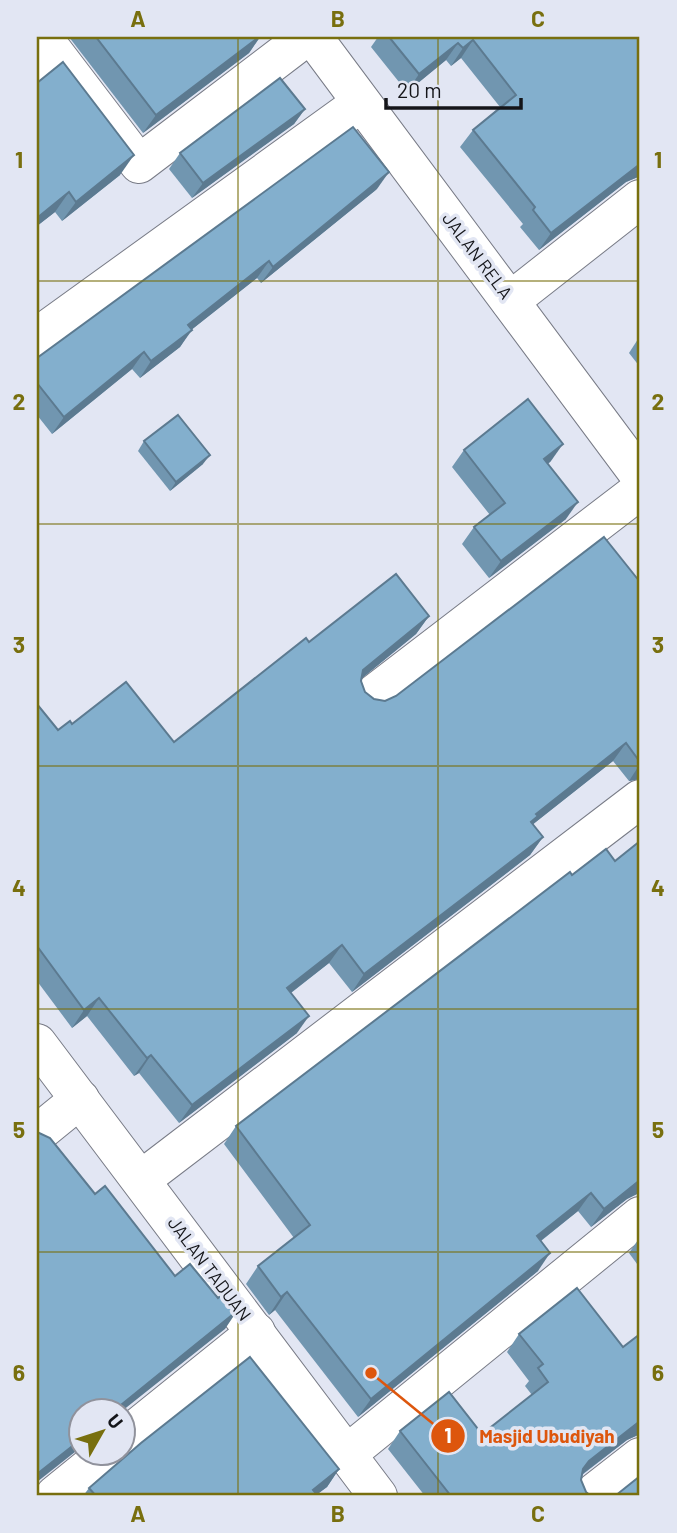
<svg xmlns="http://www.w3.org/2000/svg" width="677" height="1533" font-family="Barlow,sans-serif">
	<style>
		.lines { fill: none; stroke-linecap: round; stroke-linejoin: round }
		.minor-casing { stroke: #787b86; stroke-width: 40 }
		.tertiary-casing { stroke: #787b86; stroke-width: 40 }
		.minor { stroke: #fff; stroke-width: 38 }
		.tertiary { stroke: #fff; stroke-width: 38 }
		.wall { fill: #7196b0 }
		.shaded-wall { fill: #5c7a90 }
		.building { fill: #83afcd; stroke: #5c7a90; stroke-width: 2 }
		.grid { fill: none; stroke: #786f0e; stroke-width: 2; stroke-opacity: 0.55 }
		.labels { text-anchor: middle; stroke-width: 7; stroke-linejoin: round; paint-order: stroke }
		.street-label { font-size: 18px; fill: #141519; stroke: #e2e6f3 }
		.leader { fill: none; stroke: #dd560d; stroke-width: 2.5 }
		.callout-dot { fill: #dd560d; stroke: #e2e6f3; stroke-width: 2.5 }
		.mark-label { font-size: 21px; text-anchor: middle; font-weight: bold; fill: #fff }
		.callout-label { font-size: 19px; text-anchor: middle; font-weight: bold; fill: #dd560d; stroke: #e2e6f3; stroke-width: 7; stroke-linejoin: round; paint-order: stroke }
		.neatline { fill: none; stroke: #786f0e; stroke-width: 2.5 }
		.grid-label { font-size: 23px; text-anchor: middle; font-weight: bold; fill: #786f0e }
	</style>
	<rect width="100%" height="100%" fill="#e2e6f3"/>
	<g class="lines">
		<defs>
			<g id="minor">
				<path d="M 37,64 L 53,51 L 139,164 L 306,37"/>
				<path d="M 510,301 L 640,199"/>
				<path d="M 37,337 L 361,103"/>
				<path d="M 370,697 L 640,490"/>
				<path d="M 37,1043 L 378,1496"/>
				<path d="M 37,1134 L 80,1099"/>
				<path d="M 142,1179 L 640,799"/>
				<path d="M 122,1440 L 256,1332"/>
				<path d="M 347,1454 L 640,1216"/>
				<path d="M 55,1495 L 108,1452"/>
				<path d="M 590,1496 L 640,1457"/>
			</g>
			<path id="tertiary" d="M 313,37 L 640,476"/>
		</defs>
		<use href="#minor" class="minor-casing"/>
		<use href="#tertiary" class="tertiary-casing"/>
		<use href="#minor" class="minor"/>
		<use href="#tertiary" class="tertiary"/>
	</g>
	<g class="wall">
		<path d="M 69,37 L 260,37 L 249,53 L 143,133 Z"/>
		<path d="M 378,37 L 640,37 L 638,177 L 626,182 L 539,250 L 520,227 L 523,224 L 460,147 L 473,130 L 500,107 L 461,58 L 451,66 L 446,60 L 407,92 L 371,47 Z"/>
		<path d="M 37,83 L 120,175 L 62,221 L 55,212 L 37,226 Z"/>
		<path d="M 305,109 L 294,124 L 192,198 L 169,169 L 180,153 Z"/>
		<path d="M 377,189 L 261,283 L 257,278 L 191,330 L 180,347 L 140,378 L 132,369 L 52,434 L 37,415 L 37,358 Z"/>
		<path d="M 640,336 L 640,367 L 629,353 Z"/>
		<path d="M 144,441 L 203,464 L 170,491 L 138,451 Z"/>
		<path d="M 464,450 L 551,461 L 548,464 L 566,519 L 489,578 L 462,544 L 474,527 L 490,515 L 452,467 Z"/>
		<path d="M 640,582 L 640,779 L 629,781 L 613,761 L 532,825 L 543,837 L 530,855 L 352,992 L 329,963 L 291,993 L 297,1033 L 179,1123 L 139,1073 L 134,1076 L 87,1016 L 72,1028 L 37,981 L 37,704 L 58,730 L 72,724 L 174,742 L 309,642 L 429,616 L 416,634 L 361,679 L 361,681 L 365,692 L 374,699 L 385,701 Z"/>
		<path d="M 640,841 L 640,1195 L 637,1194 L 627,1199 L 591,1227 L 578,1211 L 541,1241 L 538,1271 L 358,1417 L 275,1310 L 269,1315 L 246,1284 L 258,1266 L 294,1238 L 224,1144 L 236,1126 L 572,875 L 615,861 Z"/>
		<path d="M 640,1237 L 640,1268 L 629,1253 Z"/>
		<path d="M 519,1334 L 623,1347 L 638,1435 L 627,1440 L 582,1475 L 581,1480 L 586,1492 L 591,1496 L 425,1496 L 388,1449 L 400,1431 L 482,1434 L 532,1395 L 525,1386 L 529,1381 L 507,1352 Z"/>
		<path d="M 339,1469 L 327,1487 L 317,1494 L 318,1496 L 83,1496 L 89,1488 Z"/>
	</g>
	<g class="shaded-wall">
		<path d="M 259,37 L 260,37 L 249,53 L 143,133 L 156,115 Z"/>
		<path d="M 473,40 L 461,58 L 451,66 L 463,48 Z"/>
		<path d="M 458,43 L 446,60 L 407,92 L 419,74 Z"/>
		<path d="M 305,109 L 294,124 L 192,198 L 203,183 Z"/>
		<path d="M 134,155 L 120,175 L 62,221 L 76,202 Z"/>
		<path d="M 640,164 L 640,178 L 638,177 L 626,182 L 539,250 L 551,233 Z"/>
		<path d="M 389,172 L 377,189 L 261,283 L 273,267 Z"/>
		<path d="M 69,192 L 55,212 L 37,226 L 37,218 Z"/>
		<path d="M 269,261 L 257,278 L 176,342 L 188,325 Z"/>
		<path d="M 192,330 L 180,347 L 140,378 L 151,361 Z"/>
		<path d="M 144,352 L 132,369 L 52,434 L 64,417 Z"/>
		<path d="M 563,444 L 551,461 L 532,476 L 544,459 Z"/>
		<path d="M 210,455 L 203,464 L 170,491 L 176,482 Z"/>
		<path d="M 578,502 L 566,519 L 489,578 L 501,561 Z"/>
		<path d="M 429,616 L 416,634 L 350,688 L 363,670 Z"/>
		<path d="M 626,743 L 613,761 L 532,825 L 518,840 L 536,814 Z"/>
		<path d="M 640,764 L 640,779 L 629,781 Z"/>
		<path d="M 543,837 L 530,855 L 352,992 L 364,974 Z"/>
		<path d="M 342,945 L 329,963 L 275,1005 L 287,988 Z"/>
		<path d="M 99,998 L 87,1016 L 72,1028 L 84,1010 Z"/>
		<path d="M 309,1016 L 297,1033 L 179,1123 L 192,1105 Z"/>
		<path d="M 151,1055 L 139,1073 L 134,1076 L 147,1058 Z"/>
		<path d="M 640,1180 L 640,1195 L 637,1194 L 627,1199 L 591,1227 L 604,1209 Z"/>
		<path d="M 591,1193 L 578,1211 L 524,1254 L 537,1236 Z"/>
		<path d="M 550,1253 L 538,1271 L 358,1417 L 371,1399 Z"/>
		<path d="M 287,1292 L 275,1310 L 269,1315 L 281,1297 Z"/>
		<path d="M 237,1311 L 225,1329 L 122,1411 L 122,1410 L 117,1410 L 121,1405 Z"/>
		<path d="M 640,1421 L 640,1436 L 638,1435 L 627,1440 L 576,1479 L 589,1461 Z"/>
		<path d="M 80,1440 L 80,1448 L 37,1482 L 37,1474 Z"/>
		<path d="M 339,1469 L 327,1487 L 315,1496 L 313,1490 Z"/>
	</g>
	<g class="building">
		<path d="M 96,37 L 259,37 L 156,115 Z"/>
		<path d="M 389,37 L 640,37 L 640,164 L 551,233 L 533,210 L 535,207 L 473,130 L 516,95 L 473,40 L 463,48 L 458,43 L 419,74 Z"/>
		<path d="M 63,62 L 134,155 L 76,202 L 69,192 L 37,218 L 37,83 Z"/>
		<path d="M 280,78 L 305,109 L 203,183 L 180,153 Z"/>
		<path d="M 353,127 L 389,172 L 273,267 L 269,261 L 188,325 L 192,330 L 151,361 L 144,352 L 64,417 L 37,383 L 37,358 Z"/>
		<path d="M 528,399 L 563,444 L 544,459 L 578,502 L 501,561 L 474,527 L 505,503 L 464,450 Z"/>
		<path d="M 178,415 L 210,455 L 176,482 L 144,441 Z"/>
		<path d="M 604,537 L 640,582 L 640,762 L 626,743 L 536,814 L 538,816 L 531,822 L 543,837 L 364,974 L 342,945 L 287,988 L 309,1016 L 192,1105 L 151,1055 L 147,1058 L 99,998 L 84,1010 L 37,946 L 37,704 L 58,730 L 70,721 L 72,724 L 126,682 L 174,742 L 306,638 L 309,642 L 396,574 L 429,616 L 363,670 L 361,681 L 365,692 L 374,699 L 385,701 L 396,696 Z"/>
		<path d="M 640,841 L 640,1180 L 604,1209 L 591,1193 L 537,1236 L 550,1253 L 371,1399 L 287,1292 L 281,1297 L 258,1266 L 310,1225 L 236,1126 L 570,872 L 572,875 L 606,849 L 615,861 Z"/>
		<path d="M 37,1132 L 50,1138 L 95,1194 L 105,1186 L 175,1276 L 190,1264 L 218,1298 L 224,1293 L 237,1311 L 121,1405 L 117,1410 L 80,1410 L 80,1440 L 37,1474 Z"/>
		<path d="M 577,1288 L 623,1347 L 640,1334 L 640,1421 L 589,1461 L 583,1469 L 581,1480 L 586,1492 L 591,1496 L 451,1496 L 400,1431 L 449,1392 L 482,1434 L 548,1382 L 538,1368 L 543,1364 L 519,1334 Z"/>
		<path d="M 250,1357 L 339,1469 L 313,1490 L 318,1496 L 96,1496 L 89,1488 L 141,1443 Z"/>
		<path d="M 640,1476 L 640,1496 L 614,1496 L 615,1496 Z"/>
	</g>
	<path class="grid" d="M 238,37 L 238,1496M 438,37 L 438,1496M 37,281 L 640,281M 37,524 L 640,524M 37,766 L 640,766M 37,1009 L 640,1009M 37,1252 L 640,1252"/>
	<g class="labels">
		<g class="street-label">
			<text transform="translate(477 256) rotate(53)" y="6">JALAN RELA</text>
			<text transform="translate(209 1269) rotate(53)" y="6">JALAN TADUAN</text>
		</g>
	</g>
	<path class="leader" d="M371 1373L448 1436"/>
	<g class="callout-dot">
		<circle cx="371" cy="1373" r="7"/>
		<circle cx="448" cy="1436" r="18"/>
	</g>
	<g class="mark-label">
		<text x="448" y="1443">1</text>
	</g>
	<g class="callout-label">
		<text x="547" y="1443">Masjid Ubudiyah</text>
	</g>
	<rect width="677" height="1533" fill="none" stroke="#e2e6f3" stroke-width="77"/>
	<g transform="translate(102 1432) rotate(51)"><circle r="33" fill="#e2e6f3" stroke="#90929c" stroke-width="2"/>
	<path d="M0-5L12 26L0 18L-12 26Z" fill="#786f0e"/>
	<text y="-10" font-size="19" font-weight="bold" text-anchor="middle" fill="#141519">U</text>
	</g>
	<path d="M386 98v10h135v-10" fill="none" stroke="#141519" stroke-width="3.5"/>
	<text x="397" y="98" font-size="21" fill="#141519" stroke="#e2e6f3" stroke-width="5" paint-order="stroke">20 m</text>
	<rect x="38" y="38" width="600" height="1456" class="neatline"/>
	<g class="grid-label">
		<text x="138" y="27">A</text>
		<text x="338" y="27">B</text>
		<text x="538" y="27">C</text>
		<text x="19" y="168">1</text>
		<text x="658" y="168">1</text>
		<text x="19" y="410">2</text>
		<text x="658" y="410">2</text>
		<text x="19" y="653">3</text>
		<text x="658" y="653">3</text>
		<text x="19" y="896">4</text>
		<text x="658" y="896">4</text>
		<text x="19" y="1138">5</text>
		<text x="658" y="1138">5</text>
		<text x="19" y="1381">6</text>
		<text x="658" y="1381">6</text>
		<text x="138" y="1522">A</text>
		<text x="338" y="1522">B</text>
		<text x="538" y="1522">C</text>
	</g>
</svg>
